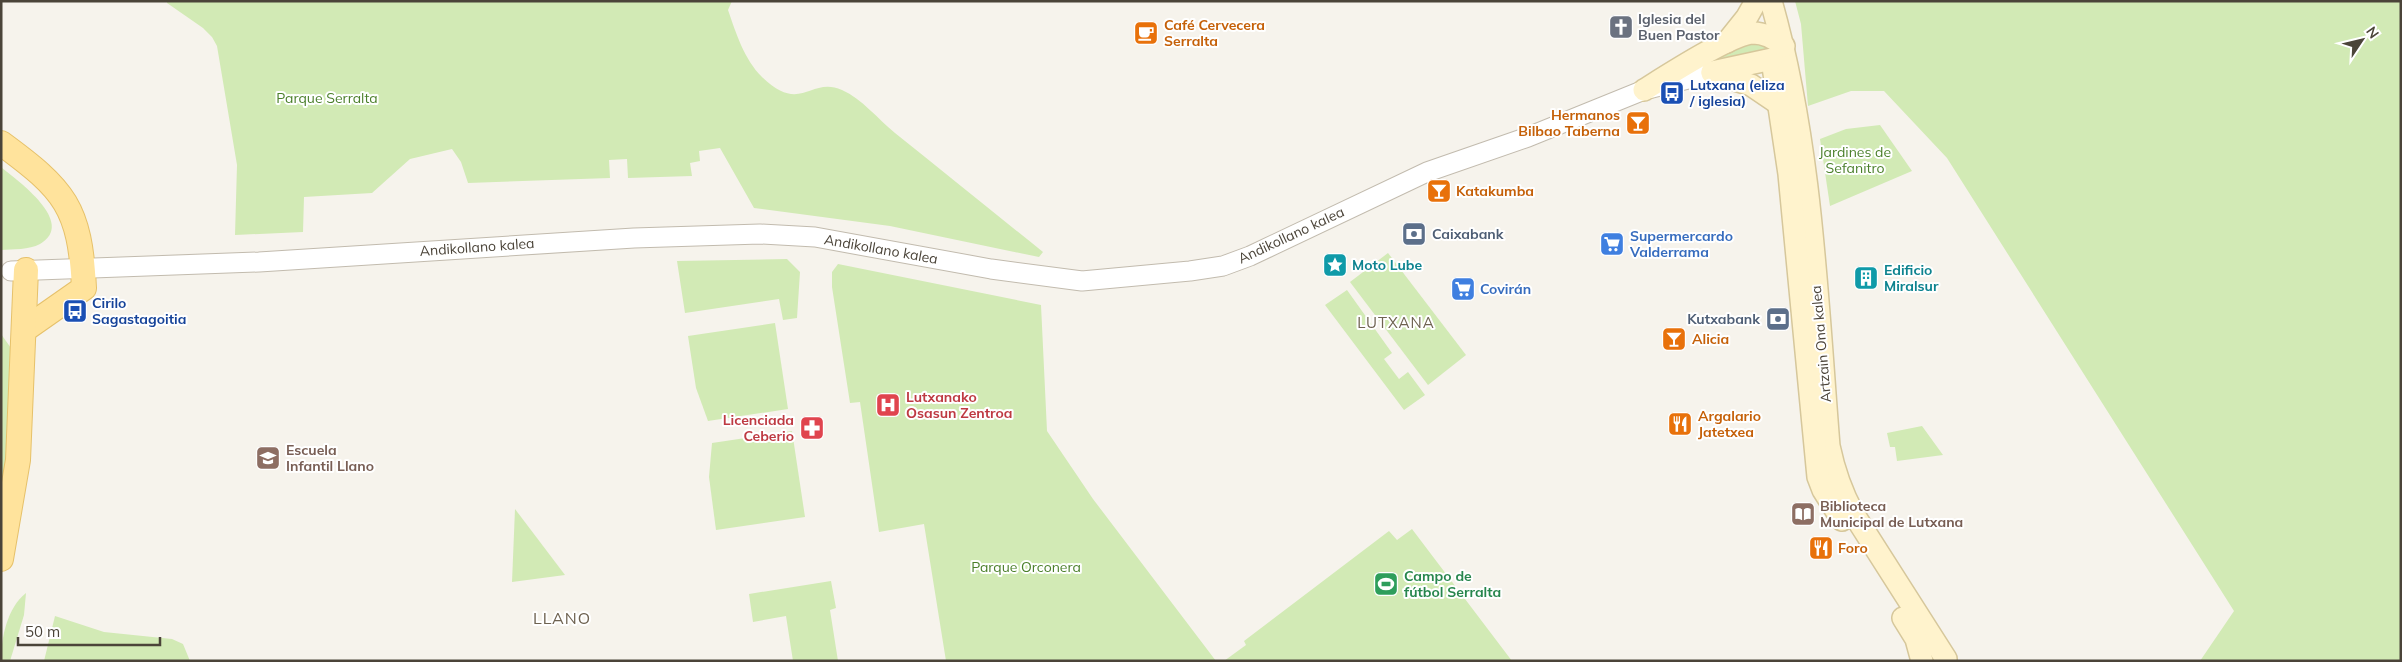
<svg xmlns="http://www.w3.org/2000/svg" width="2402" height="662" font-family="Mulish,sans-serif">
	<style>
		.green { fill: #d2eab5 }
		.lines { fill: none; stroke-linecap: round; stroke-linejoin: round }
		.tertiary-casing { stroke: #c2bbae; stroke-width: 21 }
		.secondary-casing { stroke: #d6c79b; stroke-width: 24 }
		.primary-casing { stroke: #e6c16a; stroke-width: 26 }
		.tertiary { stroke: #fff; stroke-width: 19 }
		.secondary { stroke: #fff3cd; stroke-width: 21 }
		.primary { stroke: #ffe39c; stroke-width: 24 }
		.labels { text-anchor: middle; stroke-width: 4; stroke-linejoin: round; paint-order: stroke }
		.worship-label { font-size: 14px; font-weight: bold; fill: #5b616d; stroke: #fff; text-anchor: start }
		.food-label { font-size: 14px; font-weight: bold; fill: #c56008; stroke: #fff; text-anchor: start }
		.transit-label { font-size: 14px; font-weight: bold; fill: #164399; stroke: #fff; text-anchor: start }
		.park-label { font-size: 14px; fill: #4a7f2a; stroke: #fff }
		.service-label { font-size: 14px; font-weight: bold; fill: #4e5e75; stroke: #fff; text-anchor: start }
		.street-label { font-size: 14px; fill: #4b4439; stroke: #fff }
		.shop-label { font-size: 14px; font-weight: bold; fill: #366cbe; stroke: #fff; text-anchor: start }
		.culture-label { font-size: 14px; font-weight: bold; fill: #0d838f; stroke: #fff; text-anchor: start }
		.health-label { font-size: 14px; font-weight: bold; fill: #be3a42; stroke: #fff; text-anchor: start }
		.education-label { font-size: 14px; font-weight: bold; fill: #785e54; stroke: #fff; text-anchor: start }
		.leisure-label { font-size: 14px; font-weight: bold; fill: #27864d; stroke: #fff; text-anchor: start }
		.neighbourhood-label { font-size: 15px; letter-spacing: 1px; fill: #6e6250; stroke: #fff }
		.quarter-label { font-size: 16px; letter-spacing: 1px; fill: #6e6250; stroke: #fff }
	</style>
	<rect width="100%" height="100%" fill="#f6f3ec"/>
	<g class="green">
		<path d="M 167,1 L 732,1 L 728,10 C 736,33 744,59 762,77 C 801,115 810,76 842,90 C 862,99 878,119 895,133 C 944,172 993,212 1043,252 L 1039,257 L 890,226 L 754,208 L 720,148 L 699,151 L 700,161 L 690,163 L 692,176 L 628,178 L 627,159 L 609,160 L 610,178 L 468,183 L 461,162 L 452,149 L 410,159 L 372,193 L 304,197 L 303,232 L 235,235 L 237,165 L 217,46 L 212,37 L 203,28 L 167,3 Z"/>
		<path d="M 1795,1 L 2401,1 L 2401,661 L 2200,661 L 2234,611 L 1947,158 L 1884,91 L 1851,91 L 1808,106 L 1801,24 Z"/>
		<path d="M 1755,39 L 1768,45 L 1763,52 L 1685,72 Z"/>
		<path d="M 1880,125 L 1912,171 L 1830,206 L 1820,139 L 1846,129 Z"/>
		<path d="M 1,167 C 18,181 77,223 40,244 C 29,250 13,249 1,250 Z"/>
		<path d="M 1388,253 L 1466,355 L 1428,385 L 1350,282 Z"/>
		<path d="M 787,259 L 800,272 L 797,318 L 783,320 L 779,299 L 685,313 L 677,261 Z"/>
		<path d="M 838,264 L 1041,305 L 1047,431 L 1093,499 L 1216,661 L 946,661 L 924,524 L 879,532 L 860,402 L 850,403 L 832,287 L 832,272 Z"/>
		<path d="M 1347,290 L 1392,353 L 1384,359 L 1399,379 L 1408,372 L 1425,395 L 1404,410 L 1325,305 Z"/>
		<path d="M 775,323 L 788,409 L 708,421 L 696,388 L 688,336 Z"/>
		<path d="M 1,334 L 18,358 L 1,522 Z"/>
		<path d="M 1922,426 L 1943,455 L 1897,461 L 1895,447 L 1890,447 L 1887,433 Z"/>
		<path d="M 792,431 L 805,517 L 716,530 L 709,477 L 712,443 Z"/>
		<path d="M 515,509 L 565,575 L 512,582 Z"/>
		<path d="M 1412,529 L 1512,661 L 1224,661 L 1246,645 L 1244,641 L 1389,531 L 1397,540 Z"/>
		<path d="M 831,581 L 836,608 L 830,610 L 838,661 L 793,661 L 786,616 L 753,622 L 749,594 Z"/>
		<path d="M 26,593 L 24,615 L 10,661 L 1,661 C 1,638 7,608 26,593 Z"/>
		<path d="M 55,616 L 104,632 L 172,639 L 183,644 L 190,661 L 44,661 Z"/>
	</g>
	<g class="lines">
		<defs>
			<path id="tertiary" d="M 11,271 L 259,262 L 634,238 L 760,234 L 815,237 L 991,269 L 1082,281 L 1190,271 L 1223,266 L 1250,256 L 1427,172 L 1528,137 L 1644,90 L 1712,73"/>
			<g id="secondary">
				<path d="M 1771,1 C 1812,145 1817,297 1829,446 C 1834,470 1841,491 1853,513 L 1946,659"/>
				<path d="M 1727,42 L 1747,17 L 1756,1"/>
				<path d="M 1772,60 L 1789,174 L 1818,477 L 1823,490 L 1842,520"/>
				<path d="M 1712,72 L 1772,59"/>
				<path d="M 1712,73 L 1751,85 L 1779,104"/>
				<path d="M 1644,90 C 1665,77 1731,34 1753,33 C 1766,33 1774,39 1784,46"/>
				<path d="M 1903,618 L 1916,639 L 1922,661"/>
			</g>
			<g id="primary">
				<path d="M 1,143 C 65,190 80,207 84,288 L 24,330"/>
				<path d="M 1,559 L 18,460 L 26,270"/>
			</g>
		</defs>
		<use href="#tertiary" class="tertiary-casing"/>
		<use href="#secondary" class="secondary-casing"/>
		<use href="#primary" class="primary-casing"/>
		<use href="#tertiary" class="tertiary"/>
		<use href="#secondary" class="secondary"/>
		<use href="#primary" class="primary"/>
	</g>
	<defs>
		<symbol id="church-square" viewBox="-11 -11 22 22"><rect x="-9" y="-9" width="18" height="18" rx="4" fill="#6b7280" stroke="#fff"/><path d="M-1.2-6h2.4v3.5h3.3v2.4h-3.3V6h-2.4V-.1h-3.3v-2.4h3.3Z" fill="#fff"/></symbol>
		<symbol id="cafe-square" viewBox="-11 -11 22 22"><rect x="-9" y="-9" width="18" height="18" rx="4" fill="#e8710a" stroke="#fff"/><path d="M-5.5-4.5H6V0H3Q3 3.5 0 3.5H-2.5Q-5.5 3.5-5.5 0ZM3-3.2v2h1.7v-2ZM-6 4.5H4V6H-6Z" fill="#fff"/></symbol>
		<symbol id="bus-square" viewBox="-11 -11 22 22"><rect x="-9" y="-9" width="18" height="18" rx="4" fill="#1a4fb4" stroke="#fff"/><path d="M-5-6H5V4H4V6H2V4H-2V6H-4V4H-5ZM-3.5-4V0h7V-4ZM-3.5 1.2v1.5H-2V1.2ZM2 1.2v1.5H3.5V1.2Z" fill="#fff"/></symbol>
		<symbol id="bar-square" viewBox="-11 -11 22 22"><rect x="-9" y="-9" width="18" height="18" rx="4" fill="#e8710a" stroke="#fff"/><path d="M-6-5H6L.8 .8V4.5H3.5V6h-7V4.5H-.8V.8Z" fill="#fff"/></symbol>
		<symbol id="bank-square" viewBox="-11 -11 22 22"><rect x="-9" y="-9" width="18" height="18" rx="4" fill="#5c6f8a" stroke="#fff"/><path d="M-6-4H6V4H-6ZM0-2.3a2.3 2.3 0 1 0 0 4.6a2.3 2.3 0 1 0 0-4.6Z" fill="#fff"/></symbol>
		<symbol id="supermarket-square" viewBox="-11 -11 22 22"><rect x="-9" y="-9" width="18" height="18" rx="4" fill="#3f7fe0" stroke="#fff"/><path d="M-6-5.5h2.5l.6 2H6L4.5 2H-2.5L-4.4-4H-6ZM-1.5 3.2a1.3 1.3 0 1 0 .1 0ZM3 3.2a1.3 1.3 0 1 0 .1 0Z" fill="#fff"/></symbol>
		<symbol id="sight-square" viewBox="-11 -11 22 22"><rect x="-9" y="-9" width="18" height="18" rx="4" fill="#0f9aa8" stroke="#fff"/><path d="M0-6L1.8-2.2L6-1.7L2.9 1.2L3.7 5.4L0 3.3L-3.7 5.4L-2.9 1.2L-6-1.7L-1.8-2.2Z" fill="#fff"/></symbol>
		<symbol id="building-square" viewBox="-11 -11 22 22"><rect x="-9" y="-9" width="18" height="18" rx="4" fill="#0f9aa8" stroke="#fff"/><path d="M-4-6H4V6H1V3H-1V6H-4ZM-2.5-4.3h1.7v1.8h-1.7ZM.8-4.3h1.7v1.8H.8ZM-2.5-1h1.7V.8h-1.7ZM.8-1h1.7V.8H.8Z" fill="#fff"/></symbol>
		<symbol id="hospital-square" viewBox="-11 -11 22 22"><rect x="-9" y="-9" width="18" height="18" rx="4" fill="#e0444e" stroke="#fff"/><path d="M-5-5h3v3.5h4V-5h3V5h-3V1.5h-4V5h-3Z" fill="#fff"/></symbol>
		<symbol id="restaurant-square" viewBox="-11 -11 22 22"><rect x="-9" y="-9" width="18" height="18" rx="4" fill="#e8710a" stroke="#fff"/><path d="M-5-6h1v4h1v-4h1v4h1v-4h1v5L-1.5 .5V6h-2V.5L-5-1ZM5-6V6H3V1.5H1.5Q1.5-4 5-6Z" fill="#fff"/></symbol>
		<symbol id="pharmacy-square" viewBox="-11 -11 22 22"><rect x="-9" y="-9" width="18" height="18" rx="4" fill="#e0444e" stroke="#fff"/><path d="M-2-6h4v4h4v4h-4v4h-4v-4h-4v-4h4Z" fill="#fff"/></symbol>
		<symbol id="school-square" viewBox="-11 -11 22 22"><rect x="-9" y="-9" width="18" height="18" rx="4" fill="#8d6e63" stroke="#fff"/><path d="M0-5L7-2L0 1L-7-2ZM-4 1L0 2.5L4 1V4Q0 6-4 4Z" fill="#fff"/></symbol>
		<symbol id="library-square" viewBox="-11 -11 22 22"><rect x="-9" y="-9" width="18" height="18" rx="4" fill="#8d6e63" stroke="#fff"/><path d="M-6-4Q-3-5.5-.7-3.5V5Q-3 3-6 4ZM6-4Q3-5.5 .7-3.5V5Q3 3 6 4Z" fill="#fff"/></symbol>
		<symbol id="stadium-square" viewBox="-11 -11 22 22"><rect x="-9" y="-9" width="18" height="18" rx="4" fill="#2e9e5b" stroke="#fff"/><path d="M0-5a6.5 5 0 1 0 0 10a6.5 5 0 1 0 0-10ZM-3.5-1.8h7v3.6h-7Z" fill="#fff"/></symbol>
	</defs>
	<g fill-rule="evenodd">
		<use href="#church-square" x="1607" y="13" width="28" height="28"/>
		<use href="#cafe-square" x="1132" y="19" width="28" height="28"/>
		<use href="#bus-square" x="1658" y="79" width="28" height="28"/>
		<use href="#bar-square" x="1624" y="109" width="28" height="28"/>
		<use href="#bar-square" x="1425" y="177" width="28" height="28"/>
		<use href="#bank-square" x="1400" y="220" width="28" height="28"/>
		<use href="#supermarket-square" x="1598" y="230" width="28" height="28"/>
		<use href="#sight-square" x="1321" y="251" width="28" height="28"/>
		<use href="#building-square" x="1852" y="264" width="28" height="28"/>
		<use href="#supermarket-square" x="1449" y="275" width="28" height="28"/>
		<use href="#bus-square" x="61" y="297" width="28" height="28"/>
		<use href="#bank-square" x="1764" y="305" width="28" height="28"/>
		<use href="#bar-square" x="1660" y="325" width="28" height="28"/>
		<use href="#hospital-square" x="874" y="391" width="28" height="28"/>
		<use href="#restaurant-square" x="1666" y="410" width="28" height="28"/>
		<use href="#pharmacy-square" x="798" y="414" width="28" height="28"/>
		<use href="#school-square" x="254" y="444" width="28" height="28"/>
		<use href="#library-square" x="1789" y="500" width="28" height="28"/>
		<use href="#restaurant-square" x="1807" y="534" width="28" height="28"/>
		<use href="#stadium-square" x="1372" y="570" width="28" height="28"/>
	</g>
	<g class="labels">
		<g class="worship-label">
			<text x="1638" y="24">Iglesia del<tspan x="1638" dy="16">Buen Pastor</tspan></text>
		</g>
		<g class="food-label">
			<text x="1164" y="30">Café Cervecera<tspan x="1164" dy="16">Serralta</tspan></text>
			<text x="1620" y="120" text-anchor="end">Hermanos<tspan x="1620" dy="16">Bilbao Taberna</tspan></text>
			<text x="1456" y="196">Katakumba</text>
			<text x="1692" y="344">Alicia</text>
			<text x="1698" y="421">Argalario<tspan x="1698" dy="16">Jatetxea</tspan></text>
			<text x="1838" y="553">Foro</text>
		</g>
		<g class="transit-label">
			<text x="1690" y="90">Lutxana (eliza<tspan x="1690" dy="16">/ iglesia)</tspan></text>
			<text x="92" y="308">Cirilo<tspan x="92" dy="16">Sagastagoitia</tspan></text>
		</g>
		<g class="park-label">
			<text x="327" y="103">Parque Serralta</text>
			<text x="1855" y="157">Jardines de<tspan x="1855" dy="16">Sefanitro</tspan></text>
			<text x="1026" y="572">Parque Orconera</text>
		</g>
		<g class="service-label">
			<text x="1432" y="239">Caixabank</text>
			<text x="1760" y="324" text-anchor="end">Kutxabank</text>
		</g>
		<g class="street-label">
			<text transform="translate(1291 235) rotate(-25)" y="5">Andikollano kalea</text>
			<text transform="translate(477 247) rotate(-4)" y="5">Andikollano kalea</text>
			<text transform="translate(881 249) rotate(10)" y="5">Andikollano kalea</text>
			<text transform="translate(1821 344) rotate(-95)" y="5">Artzain Ona kalea</text>
		</g>
		<g class="shop-label">
			<text x="1630" y="241">Supermercardo<tspan x="1630" dy="16">Valderrama</tspan></text>
			<text x="1480" y="294">Covirán</text>
		</g>
		<g class="culture-label">
			<text x="1352" y="270">Moto Lube</text>
			<text x="1884" y="275">Edificio<tspan x="1884" dy="16">Miralsur</tspan></text>
		</g>
		<g class="health-label">
			<text x="906" y="402">Lutxanako<tspan x="906" dy="16">Osasun Zentroa</tspan></text>
			<text x="794" y="425" text-anchor="end">Licenciada<tspan x="794" dy="16">Ceberio</tspan></text>
		</g>
		<g class="education-label">
			<text x="286" y="455">Escuela<tspan x="286" dy="16">Infantil Llano</tspan></text>
			<text x="1820" y="511">Biblioteca<tspan x="1820" dy="16">Municipal de Lutxana</tspan></text>
		</g>
		<g class="leisure-label">
			<text x="1404" y="581">Campo de<tspan x="1404" dy="16">fútbol Serralta</tspan></text>
		</g>
		<g class="neighbourhood-label">
			<text x="1396" y="328">LUTXANA</text>
		</g>
		<g class="quarter-label">
			<text x="562" y="624">LLANO</text>
		</g>
	</g>
	<rect width="2402" height="662" fill="none" stroke="#4b4439" stroke-width="5"/>
	<g transform="translate(2362 40) rotate(55)" stroke="#ffffff" stroke-width="4" paint-order="stroke">
	<path d="M0-4L9 19L0 12L-9 19Z" fill="#4b4439"/>
	<text y="-8" font-size="14" font-weight="bold" text-anchor="middle" fill="#4b4439">N</text>
	</g>
	<path d="M18 637v8h142v-8" fill="none" stroke="#4b4439" stroke-width="2.5"/>
	<text x="25" y="637" font-size="15" fill="#4b4439" stroke="#ffffff" stroke-width="4" paint-order="stroke">50 m</text>
</svg>
